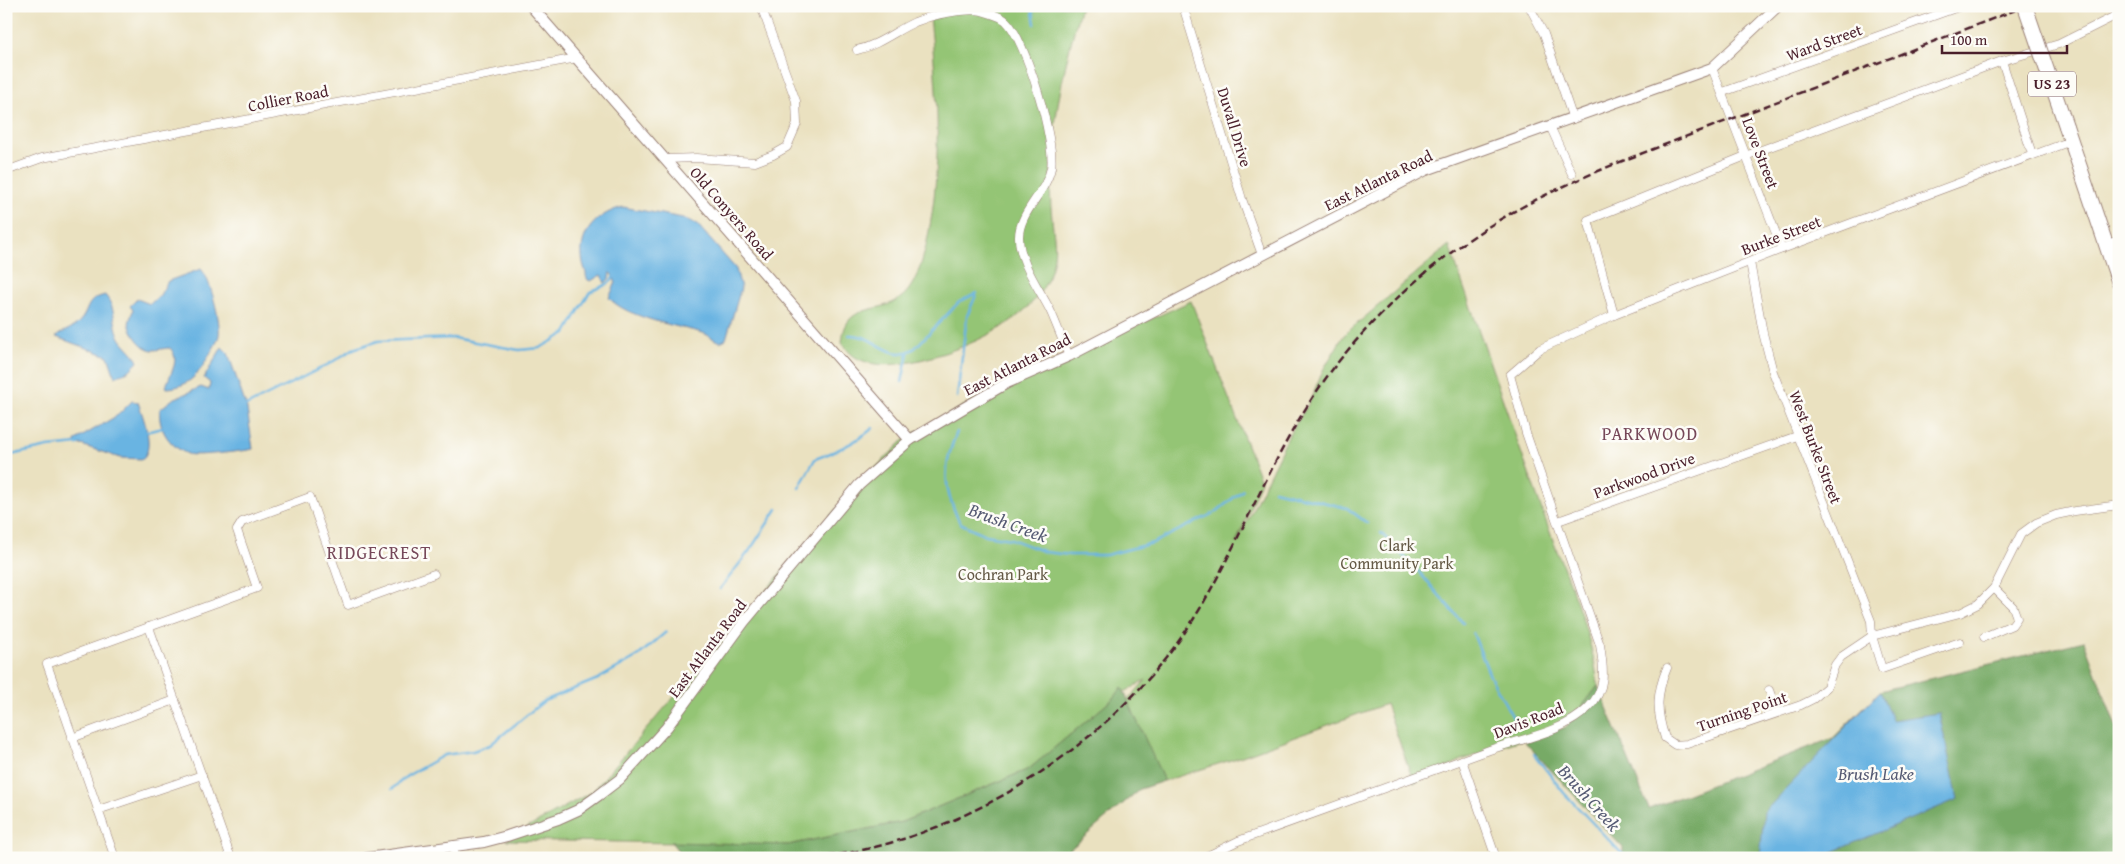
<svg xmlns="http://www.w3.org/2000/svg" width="2125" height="864" font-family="'Gentium Book Plus',serif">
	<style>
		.green { fill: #94c575; stroke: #6f7250 }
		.forest { fill: #7a6; stroke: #606448 }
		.water { fill: #69b4e2; stroke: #5a6a86 }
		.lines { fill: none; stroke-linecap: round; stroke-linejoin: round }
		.stream { stroke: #69b4e2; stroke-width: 2.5 }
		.street-casing { stroke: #9a8076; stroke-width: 9 }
		.secondary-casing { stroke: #9a8076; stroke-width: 12 }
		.highway-casing { stroke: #9a8076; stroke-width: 16 }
		.street { stroke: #fff; stroke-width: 8 }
		.secondary { stroke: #fff; stroke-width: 10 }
		.highway { stroke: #fff; stroke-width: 14 }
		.rail { stroke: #4a1f2b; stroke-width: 2.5; stroke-dasharray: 8 4; stroke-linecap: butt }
		.highway-bridge-casing { stroke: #9a8076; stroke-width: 16; stroke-linecap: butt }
		.highway-bridge { stroke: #fff; stroke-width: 14 }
		.labels { text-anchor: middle; stroke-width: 5; stroke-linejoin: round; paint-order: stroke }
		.shield { fill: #fdfcf7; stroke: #806168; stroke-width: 1 }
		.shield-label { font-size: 15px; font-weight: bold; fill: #4a1f2b }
		.street-label { font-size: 16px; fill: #4a1f2b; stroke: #fdfcf7 }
		.park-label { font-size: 16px; fill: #645945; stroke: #fdfcf7 }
		.neighbourhood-label { font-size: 18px; letter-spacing: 1px; fill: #764859; stroke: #fdfcf7 }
		.water-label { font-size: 18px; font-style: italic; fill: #565b74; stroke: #fdfcf7 }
	</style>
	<rect width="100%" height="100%" fill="#fdfcf7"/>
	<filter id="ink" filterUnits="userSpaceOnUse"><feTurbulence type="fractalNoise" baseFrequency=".02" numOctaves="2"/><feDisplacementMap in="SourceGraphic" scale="10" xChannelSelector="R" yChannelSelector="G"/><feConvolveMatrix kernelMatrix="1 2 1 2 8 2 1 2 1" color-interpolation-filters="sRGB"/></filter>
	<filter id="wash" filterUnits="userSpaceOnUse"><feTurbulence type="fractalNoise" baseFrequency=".0096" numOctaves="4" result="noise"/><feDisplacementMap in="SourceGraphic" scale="20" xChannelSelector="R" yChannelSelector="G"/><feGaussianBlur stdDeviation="1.12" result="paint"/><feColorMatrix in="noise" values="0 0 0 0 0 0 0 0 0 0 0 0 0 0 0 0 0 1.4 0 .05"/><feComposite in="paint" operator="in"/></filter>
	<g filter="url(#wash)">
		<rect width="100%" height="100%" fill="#eae1c0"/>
		<g class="green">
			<path d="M 929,6 L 1081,6 C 1066,58 1054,112 1051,166 C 1050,184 1050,201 1052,219 C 1053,232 1056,244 1054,257 C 1047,314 978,344 928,358 C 905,364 876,370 855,357 C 850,354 846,348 842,343 C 845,292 891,324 913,283 C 924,263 928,237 932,214 C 942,144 936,77 929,6 Z"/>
			<path d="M 1449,245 C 1482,338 1513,432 1547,524 C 1566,577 1592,630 1598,686 L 1584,704 L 1562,726 L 1462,760 L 1414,783 L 1386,704 L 1234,759 L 1164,781 L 1125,703 L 1146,680 L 1114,698 L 1029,769 L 902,822 L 788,845 L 506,840 L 593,791 L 851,492 L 907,437 L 986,394 L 1191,301 L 1261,481 L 1236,543 L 1289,435 L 1309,403 L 1323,370 L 1344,335 Z"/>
		</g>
		<g class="forest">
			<path d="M 2084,641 L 2119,735 L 2119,858 L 1623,858 L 1623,848 L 1525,742 L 1566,727 L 1598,686 L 1649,809 L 1833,738 L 1880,691 Z"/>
			<path d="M 1122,687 L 1164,781 L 1140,789 L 1060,858 L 684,858 L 671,842 L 788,845 L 902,822 L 1029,769 L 1114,698 Z"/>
		</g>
		<g class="water">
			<path d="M 623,207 L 683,218 L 697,224 L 736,269 L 741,288 L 726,339 L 720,342 C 714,340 709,335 703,333 C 678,326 627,318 609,298 L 616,282 L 610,272 L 609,279 L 605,283 L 601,275 L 591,281 L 588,280 C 585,276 587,275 585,270 C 574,239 592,215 623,207 Z"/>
			<path d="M 201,269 C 210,278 221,321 219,335 C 218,341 214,347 211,352 C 201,371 190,388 166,388 C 168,375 182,361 170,348 C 164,348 159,350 153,350 C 141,349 132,334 129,323 L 133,310 L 130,306 L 137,299 L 150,304 L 160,295 L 168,281 Z"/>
			<path d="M 105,295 C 116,307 113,322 119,336 C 124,346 134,351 138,362 L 130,370 L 115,377 L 108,356 L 56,337 C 62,331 73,329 79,322 C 91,309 84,300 105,295 Z"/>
			<path d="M 222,347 L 228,353 L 247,409 L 253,449 C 246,451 194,457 188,454 C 170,447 157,428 160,409 L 173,399 L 201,387 L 209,390 L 210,383 L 204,378 Z"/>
			<path d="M 132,401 L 138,402 C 143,417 155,446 143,459 L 120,458 L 75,443 L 76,440 L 118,415 Z"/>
			<path d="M 1880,691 L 1892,720 L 1939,713 L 1958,799 L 1818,858 L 1760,858 L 1764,812 Z"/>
		</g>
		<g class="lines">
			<g class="stream">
				<path d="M 1032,6 L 1035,24"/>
				<path d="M 849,335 C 875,333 889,365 915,348 L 959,302 L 977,293"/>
				<path d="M 902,382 L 908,353"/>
				<path d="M 957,397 L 967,316 L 976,295"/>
				<path d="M 246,406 L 329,364 L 353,349 L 378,341 L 453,338 L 519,350 L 540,348 L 566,333 L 589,293 C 598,286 608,288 614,276"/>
				<path d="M 146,432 L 162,428"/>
				<path d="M 957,432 C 942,467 943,488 960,523 L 986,535 L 1011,539 L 1045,552 L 1070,555 L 1106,555 L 1153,543 L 1216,512 L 1243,490"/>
				<path d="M 6,456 L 48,447 L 78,444"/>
				<path d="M 799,488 L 815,459 C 837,451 855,443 873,428"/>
				<path d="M 1274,490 L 1347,508 L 1367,523"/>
				<path d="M 1381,533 L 1420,573 L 1463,623"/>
				<path d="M 720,589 L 750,550 L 777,509"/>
				<path d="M 1473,633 L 1490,676 L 1517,725"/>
				<path d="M 1534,754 L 1564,793 L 1626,858"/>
				<path d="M 392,789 L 407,776 L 444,755 L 473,751 L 490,745 L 544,701 L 598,679 L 638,656 L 666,632"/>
			</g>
		</g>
	</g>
	<g filter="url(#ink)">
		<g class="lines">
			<defs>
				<g id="street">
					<path d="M 1183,6 L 1242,199 L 1262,255"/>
					<path d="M 1529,6 L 1544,34 L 1573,119"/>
					<path d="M 857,50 C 879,45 895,31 915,22 C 934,14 954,11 974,10 C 981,10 1001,16 1006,21 C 1026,39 1056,143 1051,168 C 1046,193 1019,212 1019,237 C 1019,262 1039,288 1050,310 C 1057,325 1062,340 1069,356"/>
					<path d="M 2002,61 L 2032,154"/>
					<path d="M 1712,68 L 1782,249"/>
					<path d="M 1723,92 L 1961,6"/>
					<path d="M 1550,126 L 1572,174"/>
					<path d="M 666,159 L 696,158 L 755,162 L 773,155 L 787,147 L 797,124 L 796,101 L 761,6"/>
					<path d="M 6,171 L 42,158 L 577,58"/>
					<path d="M 1750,262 L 1763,333 L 1773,372 L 1871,621 L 1872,636 L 1882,669 L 1960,642"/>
					<path d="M 1614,315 L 1588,220 L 1748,155 L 2002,61 L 2059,44 L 2119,14"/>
					<path d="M 1558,521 L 1797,436"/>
					<path d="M 1984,637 L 2012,625 L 2017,618 L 2013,607 L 1994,588"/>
					<path d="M 1667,668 C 1656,694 1656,711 1665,738 L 1675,745 L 1687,744 L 1801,705 L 1813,699 L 1827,687 L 1835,665 L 1841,657 L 1872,636 L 1960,613 L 1978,604 L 1994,588 L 2021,534 L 2036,523 L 2056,515 L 2075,511 L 2119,505"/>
					<path d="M 1769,690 L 1777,712"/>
					<path d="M 72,738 L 175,700"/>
					<path d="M 1462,760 L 1496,858"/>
					<path d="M 98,810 L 202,775"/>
					<path d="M 454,845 L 455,858"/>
					<path d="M 115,858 L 47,664 L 149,627"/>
					<path d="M 231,858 L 149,627 L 257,588 L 237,530 L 242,522 L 310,497 L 348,605 L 434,574"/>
					<path d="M 1203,858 L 1238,841 C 1320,811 1402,782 1484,752 C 1517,739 1562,734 1588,708 C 1607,690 1604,669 1600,645 L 1526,433 L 1510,375 L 1540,349 L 1614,315 L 1782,249 L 2071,141"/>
				</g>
				<g id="secondary">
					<path d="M 531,6 L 910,440"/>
					<path d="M 2106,246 L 2119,241"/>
					<path d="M 367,858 L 484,842 L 507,836 L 558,819 L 578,810 L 599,795 L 620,779 L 667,727 L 744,622 L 859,485 L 910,440 L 962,409 L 1007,383 L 1069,356 L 1426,170 L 1712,68 L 1778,6"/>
				</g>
				<path id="highway" d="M 2066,126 L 2119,283"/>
			</defs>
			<use href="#street" class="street-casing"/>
			<use href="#secondary" class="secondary-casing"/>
			<use href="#highway" class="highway-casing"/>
			<use href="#street" class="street"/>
			<use href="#secondary" class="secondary"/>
			<use href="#highway" class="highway"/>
			<path class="rail" d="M 815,858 C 969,841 1129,735 1205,600 C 1251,519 1283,429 1343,356 C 1389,300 1449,248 1513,212 C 1551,191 1590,174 1630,158 L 2026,6"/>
			<defs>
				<path id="highway-bridge" d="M 2025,6 L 2066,126"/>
			</defs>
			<use href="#highway-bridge" class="highway-bridge-casing"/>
			<use href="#highway-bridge" class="highway-bridge"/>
		</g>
	</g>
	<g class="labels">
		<rect class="shield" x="2028" y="71.5" width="48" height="25" rx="4"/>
		<g class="shield-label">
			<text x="2052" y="89">US 23</text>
		</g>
		<g class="street-label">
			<text transform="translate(1824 42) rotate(-20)" y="6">Ward Street</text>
			<text transform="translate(288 98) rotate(-11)" y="6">Collier Road</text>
			<text transform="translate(1235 127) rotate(73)" y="6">Duvall Drive</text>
			<text transform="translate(1761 153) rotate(69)" y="6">Love Street</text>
			<text transform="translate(1378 180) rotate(-26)" y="6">East Atlanta Road</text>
			<text transform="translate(732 213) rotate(49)" y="6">Old Conyers Road</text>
			<text transform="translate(1781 235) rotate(-21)" y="6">Burke Street</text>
			<text transform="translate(1017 364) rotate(-27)" y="6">East Atlanta Road</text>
			<text transform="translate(1816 447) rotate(69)" y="6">West Burke Street</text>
			<text transform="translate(1644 475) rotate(-20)" y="6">Parkwood Drive</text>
			<text transform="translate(707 648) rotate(-53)" y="6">East Atlanta Road</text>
			<text transform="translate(1742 711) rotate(-19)" y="6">Turning Point</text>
			<text transform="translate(1528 720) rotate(-21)" y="6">Davis Road</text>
		</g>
		<g class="park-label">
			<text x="1397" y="551">Clark<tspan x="1397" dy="18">Community Park</tspan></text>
			<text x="1003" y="580">Cochran Park</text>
		</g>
		<g class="neighbourhood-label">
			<text x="1650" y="440">PARKWOOD</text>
			<text x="379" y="559">RIDGECREST</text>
		</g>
		<g class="water-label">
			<text transform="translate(1008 523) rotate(20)" y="6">Brush Creek</text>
			<text x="1876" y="780">Brush Lake</text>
			<text transform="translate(1589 798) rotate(48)" y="6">Brush Creek</text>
		</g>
	</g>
	<rect width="2125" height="864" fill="none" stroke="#fdfcf7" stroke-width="25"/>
	<path d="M1942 45v8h125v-8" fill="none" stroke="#4a1f2b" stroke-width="2.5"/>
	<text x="1950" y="45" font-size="15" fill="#4a1f2b" stroke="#fdfcf7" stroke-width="4" paint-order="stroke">100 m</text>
</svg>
